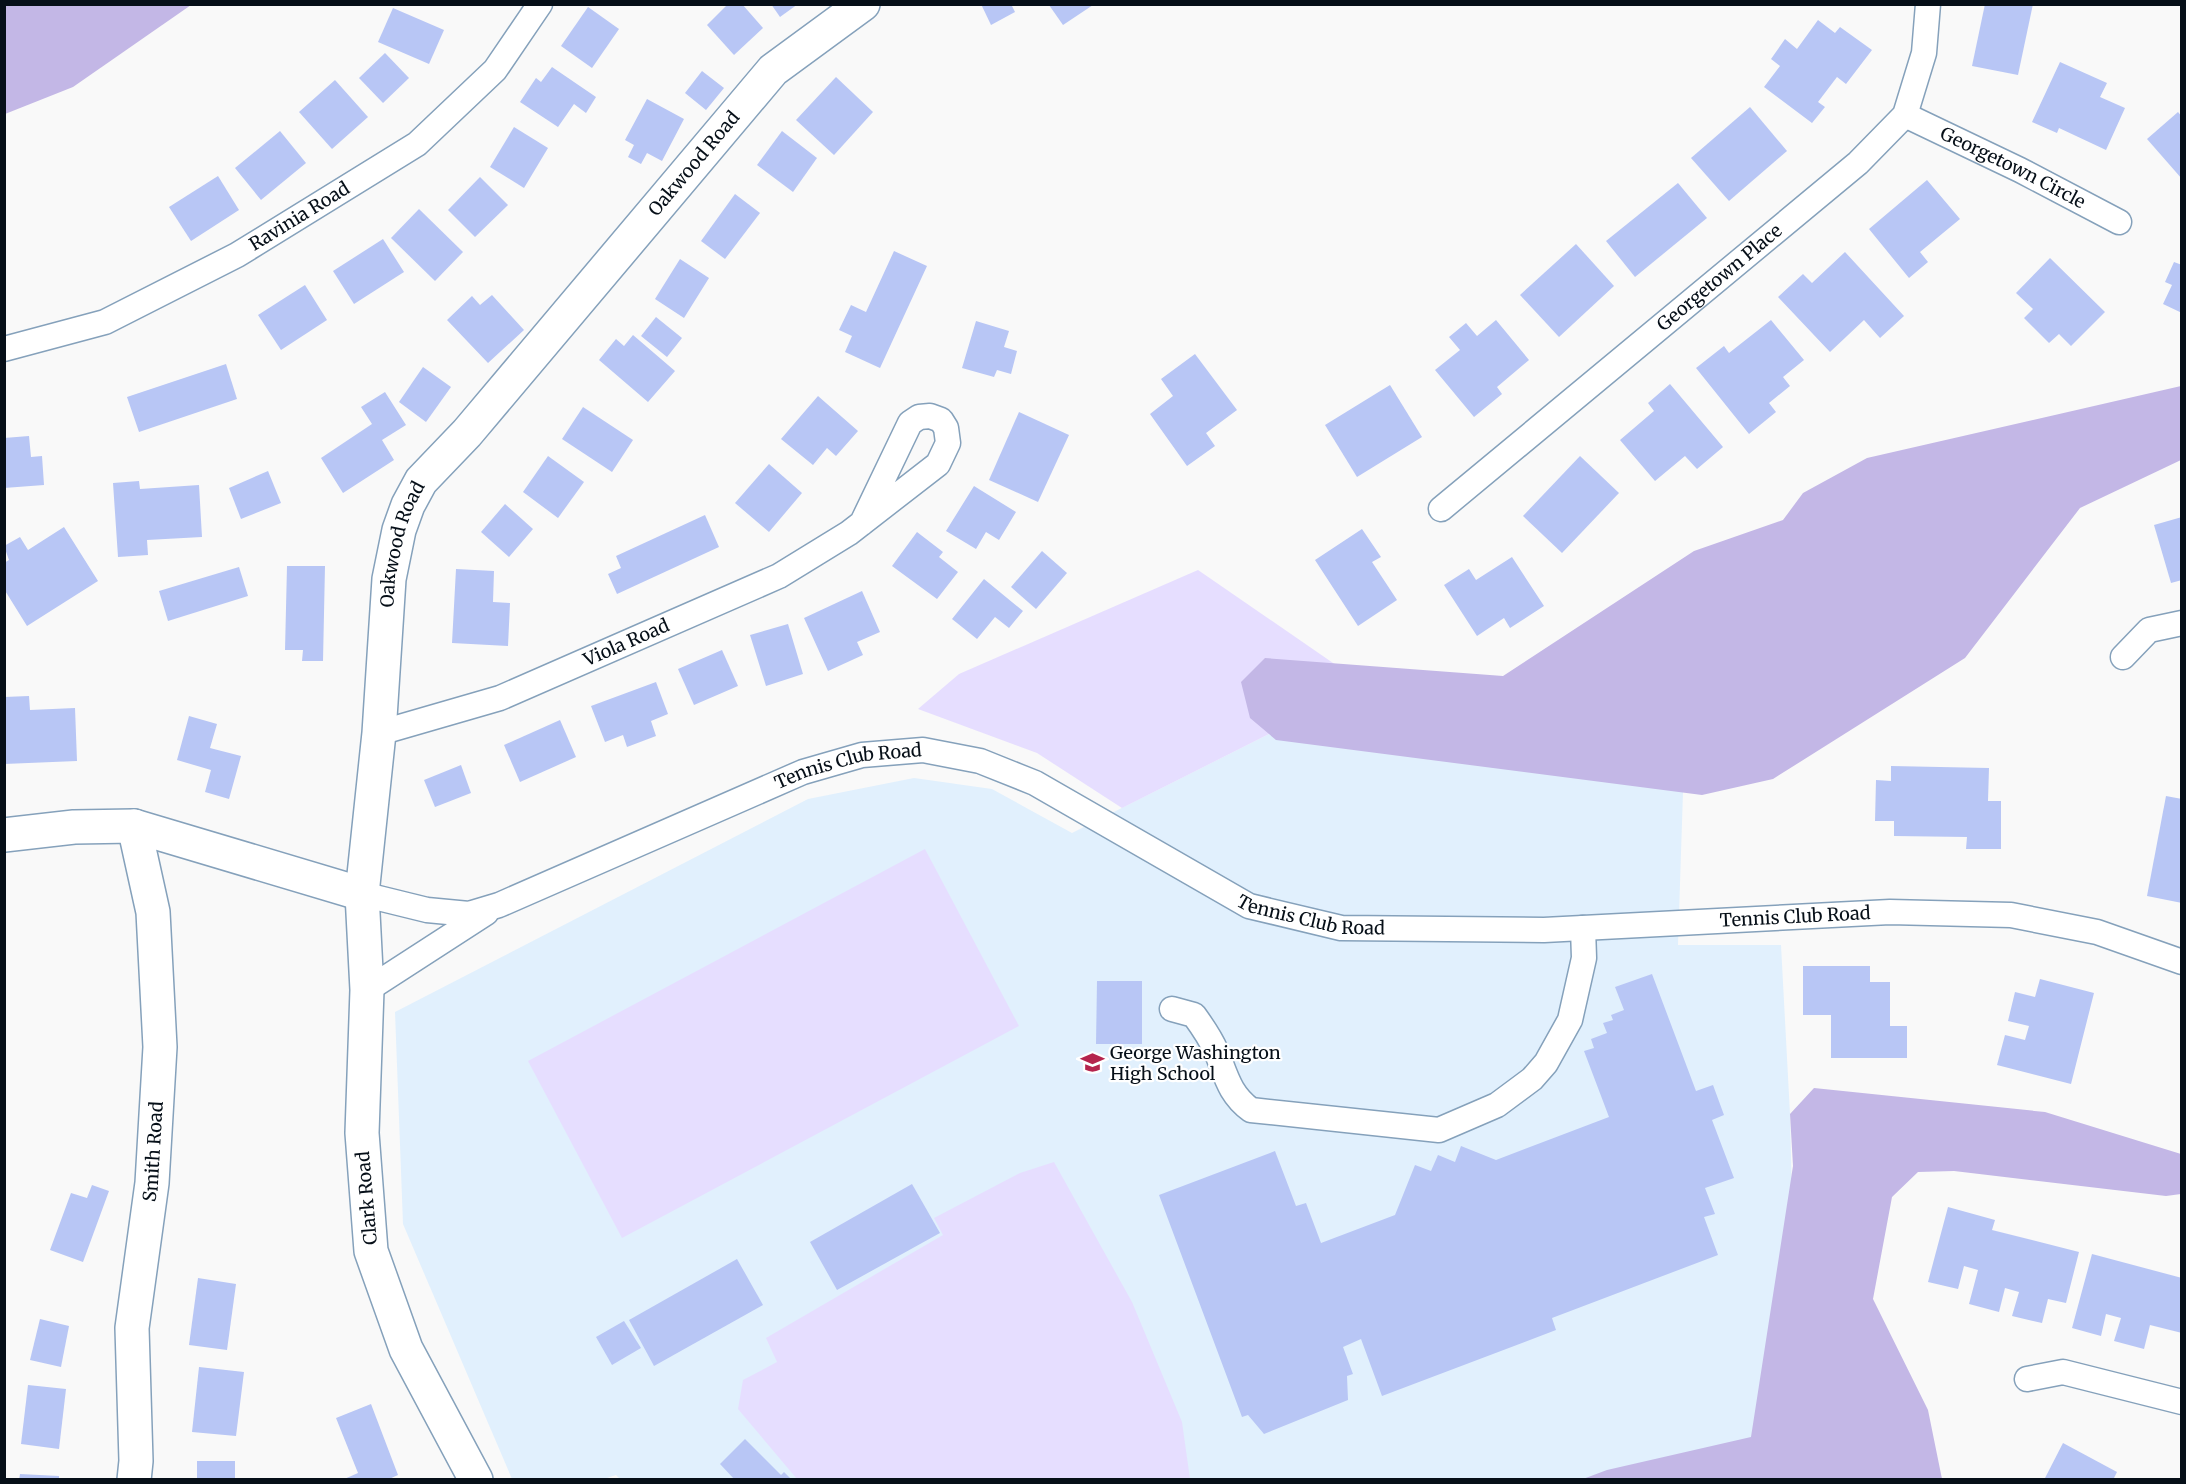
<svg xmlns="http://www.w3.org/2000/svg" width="2186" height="1484" font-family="Merriweather,serif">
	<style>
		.built { fill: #e1f0fd }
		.green { fill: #e6deff }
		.forest { fill: #c3b7e6 }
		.building { fill: #b8c6f5 }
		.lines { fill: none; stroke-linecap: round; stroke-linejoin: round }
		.street-casing { stroke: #85a1bb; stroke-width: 27 }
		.secondary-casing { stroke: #85a1bb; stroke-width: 36 }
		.street { stroke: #fff; stroke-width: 24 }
		.secondary { stroke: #fff; stroke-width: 33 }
		.labels { text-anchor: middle; stroke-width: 4.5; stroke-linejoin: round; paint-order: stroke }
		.street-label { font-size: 18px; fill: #060f18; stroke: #fff }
		.poi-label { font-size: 18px; fill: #060f18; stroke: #fff; text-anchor: start }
	</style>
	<rect width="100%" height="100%" fill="#f9f9f9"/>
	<path class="built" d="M 1293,722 L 1683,792 L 1678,945 L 1781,945 L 1790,1114 L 1798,1455 L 1755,1480 L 621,1480 L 616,1475 L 604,1479 L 512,1479 L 403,1224 L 395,1012 L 808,799 L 914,778 L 992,789 L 1072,833 Z"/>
	<g class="green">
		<path d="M 1198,570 L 1362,683 L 1293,722 L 1122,808 L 1037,753 L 918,709 L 959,674 Z"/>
		<path d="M 925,849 L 1019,1026 L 622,1238 L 528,1061 Z"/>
		<path d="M 1054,1162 L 1132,1302 L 1182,1422 L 1190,1479 L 797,1479 L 738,1409 L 743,1380 L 777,1362 L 766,1338 L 943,1235 L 934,1218 L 1020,1173 Z"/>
	</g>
	<g class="forest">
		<path d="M 5,4 L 191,4 L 191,5 L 73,87 L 5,114 Z"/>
		<path d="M 2181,386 L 2181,460 L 2080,508 L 1965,658 L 1773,779 L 1702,795 L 1276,740 L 1250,718 L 1241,682 L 1265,658 L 1503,676 L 1694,551 L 1783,520 L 1803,493 L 1867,458 Z"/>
		<path d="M 1814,1088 L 2045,1112 L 2181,1154 L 2181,1194 L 2166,1196 L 1954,1171 L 1918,1172 L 1892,1197 L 1873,1299 L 1928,1410 L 1942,1479 L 1583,1479 L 1607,1470 L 1751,1437 L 1793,1166 L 1790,1114 Z"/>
	</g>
	<g class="building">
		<path d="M 728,4 L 742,4 L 763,28 L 734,55 L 707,25 Z"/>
		<path d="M 771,4 L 798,4 L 780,17 Z"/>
		<path d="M 981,4 L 1011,4 L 1015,12 L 991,25 Z"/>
		<path d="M 1985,4 L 2033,4 L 2018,75 L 1972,66 Z"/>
		<path d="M 1049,5 L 1093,5 L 1063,25 Z"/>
		<path d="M 588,7 L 619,29 L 592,68 L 561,46 Z"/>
		<path d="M 393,8 L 444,30 L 429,64 L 378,42 Z"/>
		<path d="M 1818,20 L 1835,33 L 1840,27 L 1872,50 L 1846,84 L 1837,77 L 1818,102 L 1825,107 L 1812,123 L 1764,87 L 1780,66 L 1771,59 L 1785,39 L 1797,49 Z"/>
		<path d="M 385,53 L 409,78 L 383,103 L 359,78 Z"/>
		<path d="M 2060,62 L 2107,83 L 2100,97 L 2125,108 L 2106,150 L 2059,128 L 2057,133 L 2032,122 Z"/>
		<path d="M 552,67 L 596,97 L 586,113 L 574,104 L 558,127 L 520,102 L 536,78 L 541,82 Z"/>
		<path d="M 702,71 L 724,88 L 706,110 L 685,93 Z"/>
		<path d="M 836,77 L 873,112 L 834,155 L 796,120 Z"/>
		<path d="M 335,80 L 368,117 L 332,149 L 299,112 Z"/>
		<path d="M 647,99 L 684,119 L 662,161 L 647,153 L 641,164 L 628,157 L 634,145 L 625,140 Z"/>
		<path d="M 1750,107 L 1787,151 L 1729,201 L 1691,158 Z"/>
		<path d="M 2178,112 L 2182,117 L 2182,179 L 2147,139 Z"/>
		<path d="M 514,127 L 548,148 L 524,188 L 490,167 Z"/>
		<path d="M 280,131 L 306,163 L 261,200 L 235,168 Z"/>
		<path d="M 782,131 L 817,158 L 793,192 L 757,165 Z"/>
		<path d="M 218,176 L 239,210 L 191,241 L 169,207 Z"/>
		<path d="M 480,177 L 508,205 L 475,237 L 448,210 Z"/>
		<path d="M 1927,180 L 1960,219 L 1920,252 L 1928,262 L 1909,278 L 1869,229 Z"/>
		<path d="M 1678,183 L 1707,218 L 1635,277 L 1606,241 Z"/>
		<path d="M 735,194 L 760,213 L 725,259 L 701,241 Z"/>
		<path d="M 419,209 L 463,252 L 435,281 L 391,238 Z"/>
		<path d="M 383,239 L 404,272 L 354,304 L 333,271 Z"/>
		<path d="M 1576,244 L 1614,286 L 1559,337 L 1520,295 Z"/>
		<path d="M 894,251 L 927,266 L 880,368 L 845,352 L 852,336 L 839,330 L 851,305 L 866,312 Z"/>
		<path d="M 1845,252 L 1904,316 L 1880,338 L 1864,320 L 1830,352 L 1778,297 L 1803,274 L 1812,283 Z"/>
		<path d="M 2050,258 L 2105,312 L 2071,346 L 2059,334 L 2049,343 L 2024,318 L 2033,309 L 2016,293 Z"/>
		<path d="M 680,259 L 709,278 L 684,318 L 655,299 Z"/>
		<path d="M 2174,262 L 2182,265 L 2182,313 L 2163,304 L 2172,285 L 2165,282 Z"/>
		<path d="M 305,285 L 327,320 L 281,350 L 258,315 Z"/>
		<path d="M 492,295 L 524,330 L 488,363 L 447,320 L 472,296 L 480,305 Z"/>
		<path d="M 656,317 L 682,338 L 667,357 L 641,336 Z"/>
		<path d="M 1496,320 L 1529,360 L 1497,387 L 1502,394 L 1474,417 L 1435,370 L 1460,350 L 1449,337 L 1466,323 L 1477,336 Z"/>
		<path d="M 1771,320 L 1804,360 L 1783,377 L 1790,386 L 1769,403 L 1776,412 L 1749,434 L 1696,368 L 1724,346 L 1729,353 Z"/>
		<path d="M 976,321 L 1009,331 L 1004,347 L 1017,351 L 1011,374 L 997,370 L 994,377 L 962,368 Z"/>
		<path d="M 633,335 L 675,371 L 648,402 L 599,360 L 616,339 L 624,346 Z"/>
		<path d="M 1195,354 L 1237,410 L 1206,433 L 1215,446 L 1187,466 L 1150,414 L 1173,396 L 1161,379 Z"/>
		<path d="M 226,364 L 237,399 L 139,432 L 127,397 Z"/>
		<path d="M 423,367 L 451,387 L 426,422 L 399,402 Z"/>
		<path d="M 1670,384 L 1723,447 L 1697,469 L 1685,456 L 1655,481 L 1620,440 L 1654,411 L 1648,403 Z"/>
		<path d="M 1390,385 L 1422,437 L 1357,477 L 1325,425 Z"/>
		<path d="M 385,392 L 406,425 L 382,440 L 394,460 L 343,493 L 321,458 L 372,424 L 361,407 Z"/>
		<path d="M 818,396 L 858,431 L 836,456 L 827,448 L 813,465 L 781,439 Z"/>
		<path d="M 583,407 L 633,440 L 612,472 L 562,439 Z"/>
		<path d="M 1019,412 L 1069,435 L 1038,502 L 989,480 Z"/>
		<path d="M 29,436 L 31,457 L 42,456 L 44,485 L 4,488 L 4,438 Z"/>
		<path d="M 548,456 L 584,482 L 558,518 L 523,492 Z"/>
		<path d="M 1580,456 L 1619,493 L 1562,553 L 1523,516 Z"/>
		<path d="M 769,464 L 802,493 L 769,532 L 735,503 Z"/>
		<path d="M 268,471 L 281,503 L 241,519 L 229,488 Z"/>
		<path d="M 139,481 L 140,489 L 199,485 L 202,537 L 147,540 L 148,555 L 118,557 L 113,483 Z"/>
		<path d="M 974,486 L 1016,512 L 999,540 L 986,532 L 976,549 L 946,531 Z"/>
		<path d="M 505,504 L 533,529 L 509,557 L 481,532 Z"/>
		<path d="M 705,515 L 719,547 L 617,594 L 608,574 L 621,568 L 616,556 Z"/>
		<path d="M 2182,517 L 2182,580 L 2171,583 L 2154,525 Z"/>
		<path d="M 64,527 L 98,581 L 27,626 L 4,589 L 4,563 L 9,560 L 4,546 L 20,537 L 28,550 Z"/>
		<path d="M 1362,529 L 1381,557 L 1372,562 L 1397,600 L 1358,626 L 1315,560 Z"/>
		<path d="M 917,532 L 943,552 L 939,557 L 958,572 L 937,599 L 892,566 Z"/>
		<path d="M 1042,551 L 1067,573 L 1036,609 L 1011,587 Z"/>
		<path d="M 1512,557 L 1544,606 L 1510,628 L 1504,618 L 1477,636 L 1444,585 L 1469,569 L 1476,580 Z"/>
		<path d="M 287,566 L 325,566 L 323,661 L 302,661 L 303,650 L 285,650 Z"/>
		<path d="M 239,567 L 248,596 L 168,621 L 159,591 Z"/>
		<path d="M 456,569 L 494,571 L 493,602 L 510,603 L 508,646 L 452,643 Z"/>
		<path d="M 984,579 L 1023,611 L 1009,628 L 995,617 L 977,639 L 952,619 Z"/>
		<path d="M 862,591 L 880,632 L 857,642 L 863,655 L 828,671 L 804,618 Z"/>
		<path d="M 788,624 L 803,674 L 766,686 L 750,635 Z"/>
		<path d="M 722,650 L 738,686 L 694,705 L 678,669 Z"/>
		<path d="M 656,682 L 668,714 L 651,721 L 656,736 L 627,747 L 623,735 L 605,742 L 591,706 Z"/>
		<path d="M 29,696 L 30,710 L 75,708 L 77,761 L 4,764 L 4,697 Z"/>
		<path d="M 189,716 L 217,724 L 210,748 L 241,756 L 229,799 L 205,792 L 211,770 L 177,760 Z"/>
		<path d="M 560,720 L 576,757 L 520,782 L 504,745 Z"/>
		<path d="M 461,765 L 471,793 L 435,807 L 424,780 Z"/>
		<path d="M 1891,766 L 1989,768 L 1988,801 L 2001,801 L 2001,849 L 1966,849 L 1967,837 L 1894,836 L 1894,821 L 1875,821 L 1876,780 L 1891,781 Z"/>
		<path d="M 2166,796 L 2182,799 L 2182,903 L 2147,896 Z"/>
		<path d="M 1803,966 L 1870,966 L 1870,982 L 1890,982 L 1890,1026 L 1907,1026 L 1907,1058 L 1831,1058 L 1831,1015 L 1803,1015 Z"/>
		<path d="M 1652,974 L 1696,1091 L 1713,1085 L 1724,1115 L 1712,1120 L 1734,1178 L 1705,1188 L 1715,1214 L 1704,1217 L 1718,1255 L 1552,1318 L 1556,1330 L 1382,1396 L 1361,1339 L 1343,1347 L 1353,1374 L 1347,1376 L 1348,1400 L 1264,1434 L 1248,1415 L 1242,1417 L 1159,1195 L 1275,1151 L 1296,1206 L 1306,1203 L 1321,1243 L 1395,1215 L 1415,1165 L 1431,1171 L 1438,1155 L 1455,1162 L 1461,1146 L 1496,1160 L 1609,1117 L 1584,1051 L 1594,1048 L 1591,1039 L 1607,1033 L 1603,1023 L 1613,1020 L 1611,1015 L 1624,1010 L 1615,987 Z"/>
		<path d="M 2040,979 L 2094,993 L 2071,1084 L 1997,1065 L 2005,1035 L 2025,1040 L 2029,1026 L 2008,1021 L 2015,992 L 2035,997 Z"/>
		<path d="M 1097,981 L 1142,981 L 1142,1044 L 1096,1044 Z"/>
		<path d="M 912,1184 L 940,1233 L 837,1290 L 810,1242 Z"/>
		<path d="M 92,1185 L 109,1191 L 83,1262 L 50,1250 L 71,1193 L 87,1198 Z"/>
		<path d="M 1948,1207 L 1995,1220 L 1992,1230 L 2079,1252 L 2066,1303 L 2048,1299 L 2042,1323 L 2012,1316 L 2019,1292 L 2005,1288 L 1999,1312 L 1969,1304 L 1978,1270 L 1964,1266 L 1958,1289 L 1928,1282 Z"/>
		<path d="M 2092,1254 L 2182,1278 L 2182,1333 L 2150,1325 L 2144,1349 L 2114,1341 L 2121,1318 L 2106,1314 L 2101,1336 L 2072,1328 Z"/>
		<path d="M 737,1259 L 763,1305 L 654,1366 L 629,1320 Z"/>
		<path d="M 198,1278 L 236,1284 L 227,1350 L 189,1345 Z"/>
		<path d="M 40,1319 L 69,1326 L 61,1367 L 30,1360 Z"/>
		<path d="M 624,1321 L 641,1348 L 612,1365 L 596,1337 Z"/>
		<path d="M 199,1367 L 244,1372 L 236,1436 L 192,1432 Z"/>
		<path d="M 28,1385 L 66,1389 L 59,1449 L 21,1444 Z"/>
		<path d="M 371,1404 L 398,1475 L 387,1480 L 342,1480 L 358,1473 L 336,1418 Z"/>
		<path d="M 745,1439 L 781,1475 L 784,1472 L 792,1480 L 735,1480 L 720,1464 Z"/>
		<path d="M 2063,1443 L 2117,1472 L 2113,1480 L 2044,1480 Z"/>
		<rect x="197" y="1461" width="38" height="19"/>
		<path d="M 20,1474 L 59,1476 L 59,1480 L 19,1480 Z"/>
	</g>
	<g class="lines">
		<defs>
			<g id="street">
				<path id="s1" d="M 1905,115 L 2020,170 L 2119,222"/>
				<path id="s2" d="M 4,349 L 105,322 L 237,255 L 417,144 L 495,70 L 540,4"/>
				<path id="s3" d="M 1441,509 L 1858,163 L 1905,115 L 1924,53 L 1928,4"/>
				<path d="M 2123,657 L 2149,630 L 2182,623"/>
				<path id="s4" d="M 379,733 L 500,698 L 779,576 L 849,533 L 938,464 L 948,443 L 946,428 L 941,420 L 930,416 L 919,417 L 910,423 L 862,523"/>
				<path id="s5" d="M 362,894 L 427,910 L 469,914 L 499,905 L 803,772 L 862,755 L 923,750 L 980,761 L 1035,783 L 1249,906 L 1341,928 L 1544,930 L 1890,912 L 2011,915 L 2097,932 L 2182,962"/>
				<path d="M 367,990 L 486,913"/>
				<path d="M 1172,1009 L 1194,1015 C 1202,1026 1210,1037 1216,1051 C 1226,1075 1229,1094 1251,1110 L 1439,1130 L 1497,1105 L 1532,1079 L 1546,1063 L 1570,1020 L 1584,958 L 1583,928"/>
				<path d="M 2027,1379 L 2063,1372 L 2182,1402"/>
			</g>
			<g id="secondary">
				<path d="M 4,835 L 74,827 L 134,826 L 362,894"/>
				<path id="s6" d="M 134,1480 L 136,1461 L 132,1328 L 152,1183 L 160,1047 L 153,912 L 134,826"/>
				<path id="s7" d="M 476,1480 L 406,1349 L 371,1251 L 362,1133 L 367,990 L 362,894 L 379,733 L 389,579 L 399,530 L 408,505 L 421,481 L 467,433 L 773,70 L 863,4"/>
			</g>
		</defs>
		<use href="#street" class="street-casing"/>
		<use href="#secondary" class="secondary-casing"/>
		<use href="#street" class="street"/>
		<use href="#secondary" class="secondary"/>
	</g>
	<defs>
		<symbol id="school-bare" viewBox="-9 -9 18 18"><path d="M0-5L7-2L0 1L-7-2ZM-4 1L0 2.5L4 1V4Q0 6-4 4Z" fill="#b5244d" stroke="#fff" stroke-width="2.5" paint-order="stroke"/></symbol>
	</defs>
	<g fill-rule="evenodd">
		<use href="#school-bare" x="1076" y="1046" width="33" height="33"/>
	</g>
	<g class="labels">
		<g class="street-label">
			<text dy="6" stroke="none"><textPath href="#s7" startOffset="1449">Oakwood Road</textPath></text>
			<text dy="6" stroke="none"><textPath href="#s1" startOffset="120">Georgetown Circle</textPath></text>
			<text dy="6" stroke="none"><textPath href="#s2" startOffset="326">Ravinia Road</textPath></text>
			<text dy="6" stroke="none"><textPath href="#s3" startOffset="362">Georgetown Place</textPath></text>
			<text dy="6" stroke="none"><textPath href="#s7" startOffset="963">Oakwood Road</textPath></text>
			<text dy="6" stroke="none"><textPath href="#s4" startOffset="264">Viola Road</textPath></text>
			<text dy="6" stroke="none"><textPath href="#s5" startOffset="518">Tennis Club Road</textPath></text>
			<text dy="6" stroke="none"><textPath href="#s5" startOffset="1022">Tennis Club Road</textPath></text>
			<text dy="6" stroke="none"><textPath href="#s5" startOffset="1508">Tennis Club Road</textPath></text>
			<text dy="6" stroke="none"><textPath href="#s6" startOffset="330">Smith Road</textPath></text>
			<text transform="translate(367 1198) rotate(-95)" y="6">Clark Road</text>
		</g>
		<g class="poi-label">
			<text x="1110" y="1059">George Washington<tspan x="1110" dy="21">High School</tspan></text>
		</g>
	</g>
	<rect width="2186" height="1484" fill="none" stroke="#060f18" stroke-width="12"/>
</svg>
